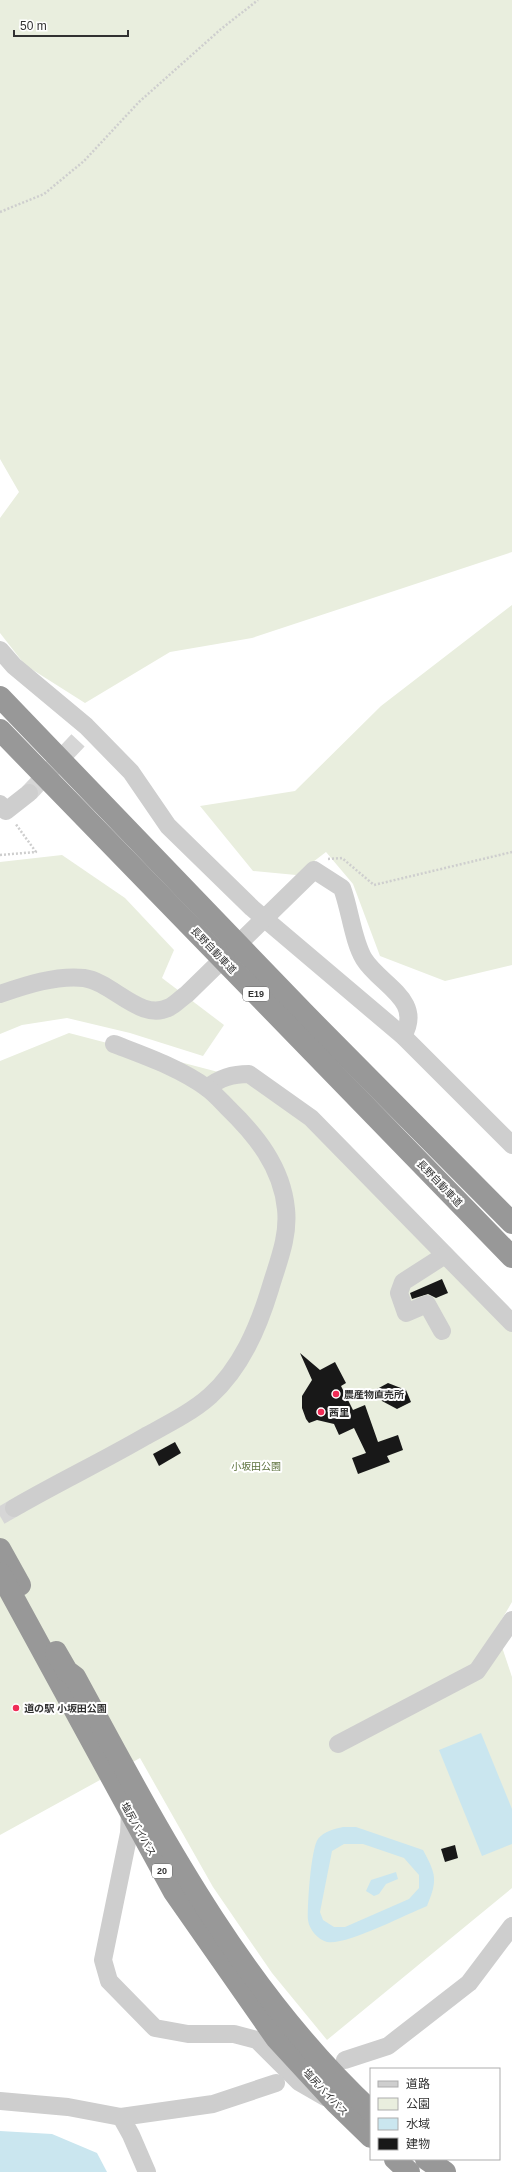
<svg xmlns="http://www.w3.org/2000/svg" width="512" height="2172" font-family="Helvetica,'Noto Sans JP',sans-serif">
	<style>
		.green { fill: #e9eede }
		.water { fill: #cae6ef; fill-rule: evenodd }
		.building { fill: #181818 }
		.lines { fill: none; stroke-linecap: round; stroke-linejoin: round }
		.minor-tunnel { stroke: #d6d6d6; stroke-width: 18; stroke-dasharray: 18 9; stroke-linecap: butt }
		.path { stroke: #cecece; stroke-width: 2.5; stroke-dasharray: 2 2; stroke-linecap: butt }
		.minor { stroke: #cecece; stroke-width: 18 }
		.highway { stroke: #989898; stroke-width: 22 }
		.poi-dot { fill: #ef2c56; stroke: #fff; stroke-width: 1.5 }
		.labels { text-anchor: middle; stroke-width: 4; stroke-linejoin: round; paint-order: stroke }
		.shield { fill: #fff; stroke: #6f6f6f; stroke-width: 1 }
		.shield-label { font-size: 9px; font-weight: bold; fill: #313131 }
		.street-label { font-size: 10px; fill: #313131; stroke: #fff }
		.poi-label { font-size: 10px; font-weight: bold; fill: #313131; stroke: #fff; text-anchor: start }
		.park-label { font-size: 10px; fill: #5b703b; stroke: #fff }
	</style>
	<rect width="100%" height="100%" fill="#fff"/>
	<g class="green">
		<path d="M 0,0 L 512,0 L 512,552 L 252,638 L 170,652 L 85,703 L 25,665 L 0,633 L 0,518 L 19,492 L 0,459 Z"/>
		<path d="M 512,605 L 512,965 L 445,981 L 380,956 L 353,884 L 326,852 L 296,875 L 253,871 L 200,806 L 295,791 L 381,706 Z"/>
		<path d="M 62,855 L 125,898 L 174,950 L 162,978 L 224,1025 L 203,1056 L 130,1033 L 67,1018 L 22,1025 L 0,1034 L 0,862 Z"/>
		<path d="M 69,1033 L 245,1079 L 310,1126 L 512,1330 L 512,1602 L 496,1629 L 512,1677 L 512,1888 L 327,2040 L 272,1973 L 213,1887 L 140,1758 L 0,1835 L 0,1061 Z"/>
	</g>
	<g class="water">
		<path d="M 481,1733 L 512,1809 L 512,1844 L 482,1856 L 439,1750 Z"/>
		<path d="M 343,1827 L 356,1827 L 423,1850 C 436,1874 438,1880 427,1906 C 407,1914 345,1946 327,1942 C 318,1940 309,1929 308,1920 C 307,1907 311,1848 318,1839 C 324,1831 335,1829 343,1827 ZM 344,1844 L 363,1844 L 404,1858 L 419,1875 L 419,1888 L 409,1899 L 345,1927 L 334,1927 L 323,1920 L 320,1912 L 332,1851 Z"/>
		<path d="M 396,1872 L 398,1879 L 386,1884 L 379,1894 L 374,1896 L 366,1891 L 371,1880 Z"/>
		<path d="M 0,2131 L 52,2134 L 97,2153 L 107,2172 L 0,2172 Z"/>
	</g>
	<g class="building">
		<path d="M 442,1279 L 448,1293 L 436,1298 L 428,1294 L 412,1299 L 410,1293 Z"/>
		<path d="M 300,1353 L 320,1370 L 335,1362 L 346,1383 L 341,1386 L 353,1410 L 365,1405 L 378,1442 L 398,1435 L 403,1450 L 387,1456 L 390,1462 L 358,1474 L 352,1458 L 366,1453 L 354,1428 L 339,1435 L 334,1424 L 317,1420 L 309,1423 L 306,1419 L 302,1408 L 302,1396 L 312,1380 Z"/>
		<path d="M 388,1383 L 406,1390 L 411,1402 L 397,1409 L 382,1401 L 377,1389 Z"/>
		<path d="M 175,1442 L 181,1453 L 159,1466 L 153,1454 Z"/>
		<path d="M 455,1845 L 458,1858 L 445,1862 L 441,1849 Z"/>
	</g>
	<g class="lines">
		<g class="minor-tunnel">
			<path d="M 29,793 L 82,736"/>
			<path d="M 0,1516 L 14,1508"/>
		</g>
		<g class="path">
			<path d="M 0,212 L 44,194 L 84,161 L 139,102 L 221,29 L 258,0"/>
			<path d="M 0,855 L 36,852 L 15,823"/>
			<path d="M 328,859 L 342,858 L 374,885 L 512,852"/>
		</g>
		<g class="minor">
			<path d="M 0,650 L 14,666 L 86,726 L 131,772 L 168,826 L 252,908 L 403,1036 L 512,1145"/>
			<path d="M 0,804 L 6,811 L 29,793"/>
			<path d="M 0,994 C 26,985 56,975 84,978 C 113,982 141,1023 170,1007 C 176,1004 181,998 187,994 L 314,870 L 342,888 C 350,909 353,941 364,959 C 380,985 424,1000 403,1036"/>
			<path d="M 207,1088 C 220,1078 232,1074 249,1074 L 311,1118 L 512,1323"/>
			<path d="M 442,1331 L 427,1304 L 406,1313 L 399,1293 L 403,1282 L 445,1255"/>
			<path d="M 14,1508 C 57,1483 103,1461 146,1436 C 168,1424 192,1412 210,1396 C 241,1368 258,1328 270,1289 C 278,1262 289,1237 286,1209 C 282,1167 256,1135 227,1107 C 221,1101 214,1093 207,1088 C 180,1068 145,1056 114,1044"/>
			<path d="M 338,1744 L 477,1671 L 512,1620"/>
			<path d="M 130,1813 L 129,1833 L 103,1960 L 109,1981 L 155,2028 L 188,2034 L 234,2034 L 257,2040 L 299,2082 L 325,2097"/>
			<path d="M 345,2060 L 388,2046 L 469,1983 L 512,1926"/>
			<path d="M 0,2101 L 68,2107 L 121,2117 L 213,2104 L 276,2083"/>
			<path d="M 121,2117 L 131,2135 L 147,2172"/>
		</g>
		<g class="highway">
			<path d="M 0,697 L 304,1013 L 512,1223"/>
			<path d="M 0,730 L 512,1257"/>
			<path d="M 0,1549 L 20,1585"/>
			<path d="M 0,1573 L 174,1892 L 276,2038 L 335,2102 L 371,2137"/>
			<path d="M 56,1652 L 67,1671 L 75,1677 C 159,1832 241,1990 371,2111"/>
			<path d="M 395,2159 L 409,2172"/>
			<path d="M 426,2159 L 445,2172"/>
		</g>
	</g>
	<g class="poi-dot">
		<circle cx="336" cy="1394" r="4"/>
		<circle cx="321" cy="1412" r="4"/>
		<circle cx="16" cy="1708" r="4"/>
	</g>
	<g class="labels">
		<g class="shield">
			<rect x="243" y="987" width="26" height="14" rx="3"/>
			<rect x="152" y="1864" width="20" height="14" rx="3"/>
		</g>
		<g class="shield-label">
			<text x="256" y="997">E19</text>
			<text x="162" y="1874">20</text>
		</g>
		<g class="street-label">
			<text transform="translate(214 950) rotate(46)" y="4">長野自動車道</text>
			<text transform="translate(440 1183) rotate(46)" y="4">長野自動車道</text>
			<text transform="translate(139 1829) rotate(61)" y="4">塩尻バイパス</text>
			<text transform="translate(326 2092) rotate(47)" y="4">塩尻バイパス</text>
		</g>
		<g class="poi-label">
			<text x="344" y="1398">農産物直売所</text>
			<text x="329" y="1416">茜里</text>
			<text x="24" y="1712">道の駅 小坂田公園</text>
		</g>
		<g class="park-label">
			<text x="256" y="1470">小坂田公園</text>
		</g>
	</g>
	<rect x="370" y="2068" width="130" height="92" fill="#ffffff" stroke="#adadad"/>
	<rect x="378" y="2081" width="20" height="6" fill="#cecece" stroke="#adadad"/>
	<text x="406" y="2088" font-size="12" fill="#313131">道路</text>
	<rect x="378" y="2098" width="20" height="12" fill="#e9eede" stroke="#adadad"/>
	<text x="406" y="2108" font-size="12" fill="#313131">公園</text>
	<rect x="378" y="2118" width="20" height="12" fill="#cae6ef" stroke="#adadad"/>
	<text x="406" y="2128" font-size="12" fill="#313131">水域</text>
	<rect x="378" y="2138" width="20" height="12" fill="#181818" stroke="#adadad"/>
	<text x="406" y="2148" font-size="12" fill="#313131">建物</text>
	<path d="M14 30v6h114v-6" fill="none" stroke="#313131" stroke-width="2"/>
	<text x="20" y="30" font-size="12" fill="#313131" stroke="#ffffff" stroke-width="3" paint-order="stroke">50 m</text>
</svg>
